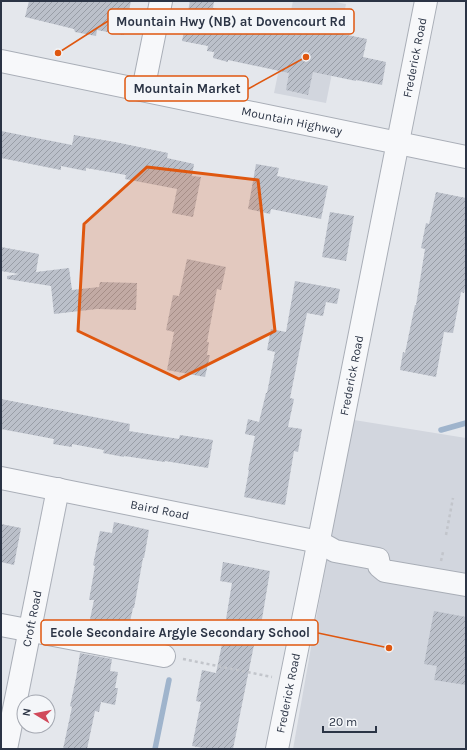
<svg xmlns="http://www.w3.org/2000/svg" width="467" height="750" font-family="Karla,sans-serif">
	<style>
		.built { fill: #d2d6de }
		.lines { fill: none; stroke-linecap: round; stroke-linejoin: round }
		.stream { stroke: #9fb4cc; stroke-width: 5.5 }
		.building { fill: url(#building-hatch) }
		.minor-casing { stroke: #a9aeb7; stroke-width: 24 }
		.path { stroke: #c2c5cb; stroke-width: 2.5; stroke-dasharray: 3 3; stroke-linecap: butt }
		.minor { stroke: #f7f8fa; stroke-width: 22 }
		.marked { fill: #df570f; fill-opacity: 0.2; stroke: #df570f; stroke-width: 3; stroke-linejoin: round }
		.labels { text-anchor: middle; stroke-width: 3.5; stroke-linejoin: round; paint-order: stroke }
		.street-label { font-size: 12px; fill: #2b3445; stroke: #f4f6f9 }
		.leader { fill: none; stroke: #df570f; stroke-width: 1.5 }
		.callout-dot { fill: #df570f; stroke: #f4f6f9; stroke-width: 1.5 }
		.callout { fill: #f4f6f9; stroke: #df570f; stroke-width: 1.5 }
		.callout-label { font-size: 13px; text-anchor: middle; font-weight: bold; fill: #2b3445 }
	</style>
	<defs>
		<pattern id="building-hatch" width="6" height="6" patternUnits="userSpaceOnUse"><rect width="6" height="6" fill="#bbc0ca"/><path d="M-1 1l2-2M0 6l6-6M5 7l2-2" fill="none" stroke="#989da6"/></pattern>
	</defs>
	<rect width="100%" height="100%" fill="#e4e7ec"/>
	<g class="built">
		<path d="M 293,1 L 330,1 L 346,4 L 326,103 L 274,93 Z"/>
		<path d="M 354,420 L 466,438 L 466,749 L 293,749 L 329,546 Z"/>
	</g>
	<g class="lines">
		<g class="stream">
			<path d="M 441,430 L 466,423"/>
			<path d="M 155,749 L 169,680"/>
		</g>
	</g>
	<g class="building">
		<path d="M 29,1 L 131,1 L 124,35 L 97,30 L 96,36 L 75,32 L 74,29 L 25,17 Z"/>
		<path d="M 190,1 L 214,1 L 213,8 L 233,12 L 231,21 L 297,35 L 301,14 L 335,21 L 332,32 L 367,39 L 363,57 L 386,62 L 382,85 L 356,80 L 356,81 L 313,72 L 308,95 L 286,90 L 289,73 L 228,60 L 228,62 L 213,58 L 214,52 L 207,51 L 208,46 L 182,41 Z"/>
		<path d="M 1,131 L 72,145 L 74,135 L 115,142 L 168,153 L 167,158 L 194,164 L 192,176 L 201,177 L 193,217 L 172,213 L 177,189 L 125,179 L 126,175 L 86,168 L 86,171 L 61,166 L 61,170 L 1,158 Z"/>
		<path d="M 256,164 L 279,168 L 277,176 L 328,186 L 321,219 L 271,209 L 270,214 L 248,209 Z"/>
		<path d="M 436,192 L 466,198 L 466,283 L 464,293 L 461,292 L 453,333 L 444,332 L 436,377 L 400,370 L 403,352 L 405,353 L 415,305 L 416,305 L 425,249 L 421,248 L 426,223 L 429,224 Z"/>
		<path d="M 330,212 L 354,216 L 346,261 L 322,257 Z"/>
		<path d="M 1,247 L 39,254 L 36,272 L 69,268 L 72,290 L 99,287 L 100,282 L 137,283 L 136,310 L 97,309 L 54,314 L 51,286 L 7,279 L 7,276 L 19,274 L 1,271 Z"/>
		<path d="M 187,259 L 226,267 L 221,290 L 217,289 L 207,342 L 209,342 L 207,355 L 210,355 L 205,377 L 167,370 L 174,332 L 166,330 L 173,295 L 179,296 Z"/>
		<path d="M 295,281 L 340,289 L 337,304 L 326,302 L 323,316 L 307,313 L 290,398 L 294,399 L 288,427 L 302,429 L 298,452 L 294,451 L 285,505 L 244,497 L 249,470 L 248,470 L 255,436 L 245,434 L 248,419 L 259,422 L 266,393 L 267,393 L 275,352 L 267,350 L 271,329 L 286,332 Z"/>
		<path d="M 1,399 L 130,424 L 129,431 L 179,439 L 180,435 L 213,440 L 208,468 L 165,461 L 165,462 L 124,456 L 124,457 L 103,453 L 104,450 L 72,444 L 72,447 L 53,444 L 54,439 L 1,429 Z"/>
		<path d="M 114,522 L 149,530 L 144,558 L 143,558 L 134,608 L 133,608 L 127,635 L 88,629 L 94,600 L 89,600 L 95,566 L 93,565 L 100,531 L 112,533 Z"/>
		<path d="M 1,524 L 21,528 L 14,565 L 1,562 Z"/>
		<path d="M 223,562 L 270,571 L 261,625 L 258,625 L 233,749 L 209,749 L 192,746 L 201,702 L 196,701 L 202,670 L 216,673 L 227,620 L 226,619 L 232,583 L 220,581 Z"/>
		<path d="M 434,611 L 466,617 L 466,685 L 434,680 L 437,666 L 424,664 Z"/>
		<path d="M 80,653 L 112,659 L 110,671 L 118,672 L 115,688 L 118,688 L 115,705 L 101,702 L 99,712 L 95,711 L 87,749 L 63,749 L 72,707 L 70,706 L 76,678 Z"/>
	</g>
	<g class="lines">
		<defs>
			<g id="minor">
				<path id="s1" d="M 1,61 L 466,157"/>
				<path d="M 143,90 L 161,1"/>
				<path id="s2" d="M 1,478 L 319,542 L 335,551 L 378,559 L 379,566 L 385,571 L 466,585"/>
				<path d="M 1,625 L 164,656"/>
				<path id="s3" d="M 6,749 L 58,489"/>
				<path id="s4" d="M 277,749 L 314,565 L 426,1"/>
			</g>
		</defs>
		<use href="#minor" class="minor-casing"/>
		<g class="path">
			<path d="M 446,535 L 453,498"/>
			<path d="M 441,561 L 443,552"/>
			<path d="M 183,659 L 272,677"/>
		</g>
		<use href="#minor" class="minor"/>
	</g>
	<path class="marked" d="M 147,167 L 258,180 L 275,331 L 179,379 L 78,331 L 84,224 Z"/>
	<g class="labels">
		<g class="street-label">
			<text dy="4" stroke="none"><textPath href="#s4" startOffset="705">Frederick Road</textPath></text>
			<text dy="4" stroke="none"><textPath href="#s1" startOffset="297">Mountain Highway</textPath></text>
			<text dy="4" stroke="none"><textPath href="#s4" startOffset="381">Frederick Road</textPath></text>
			<text dy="4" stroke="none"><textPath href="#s2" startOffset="162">Baird Road</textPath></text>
			<text dy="4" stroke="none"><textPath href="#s3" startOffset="133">Croft Road</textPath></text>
			<text dy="4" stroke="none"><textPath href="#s4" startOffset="57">Frederick Road</textPath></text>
		</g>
	</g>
	<path class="leader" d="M58 53L108 21M306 57L248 89M389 648L318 633"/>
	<g class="callout-dot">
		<circle cx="58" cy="53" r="4"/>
		<circle cx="306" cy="57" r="4"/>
		<circle cx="389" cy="648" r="4"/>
	</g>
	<g class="callout">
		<rect x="108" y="9" width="246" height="25" rx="4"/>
		<rect x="125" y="76" width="123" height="25" rx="4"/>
		<rect x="41" y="620" width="277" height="25" rx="4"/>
	</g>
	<g class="callout-label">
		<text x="231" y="26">Mountain Hwy (NB) at Dovencourt Rd</text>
		<text x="187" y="93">Mountain Market</text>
		<text x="180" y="637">Ecole Secondaire Argyle Secondary School</text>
	</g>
	<rect width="467" height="750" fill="none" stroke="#2b3445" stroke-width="4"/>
	<g transform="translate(36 714) rotate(280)"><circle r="19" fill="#f4f6f9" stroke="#a4a8b1"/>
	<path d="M0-3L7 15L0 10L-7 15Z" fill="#d1495b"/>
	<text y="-6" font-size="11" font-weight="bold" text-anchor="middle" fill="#2b3445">N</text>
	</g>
	<path d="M323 726v6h53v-6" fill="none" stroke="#2b3445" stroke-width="2"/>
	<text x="329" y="726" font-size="12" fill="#2b3445" stroke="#f4f6f9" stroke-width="3" paint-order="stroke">20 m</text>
</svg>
